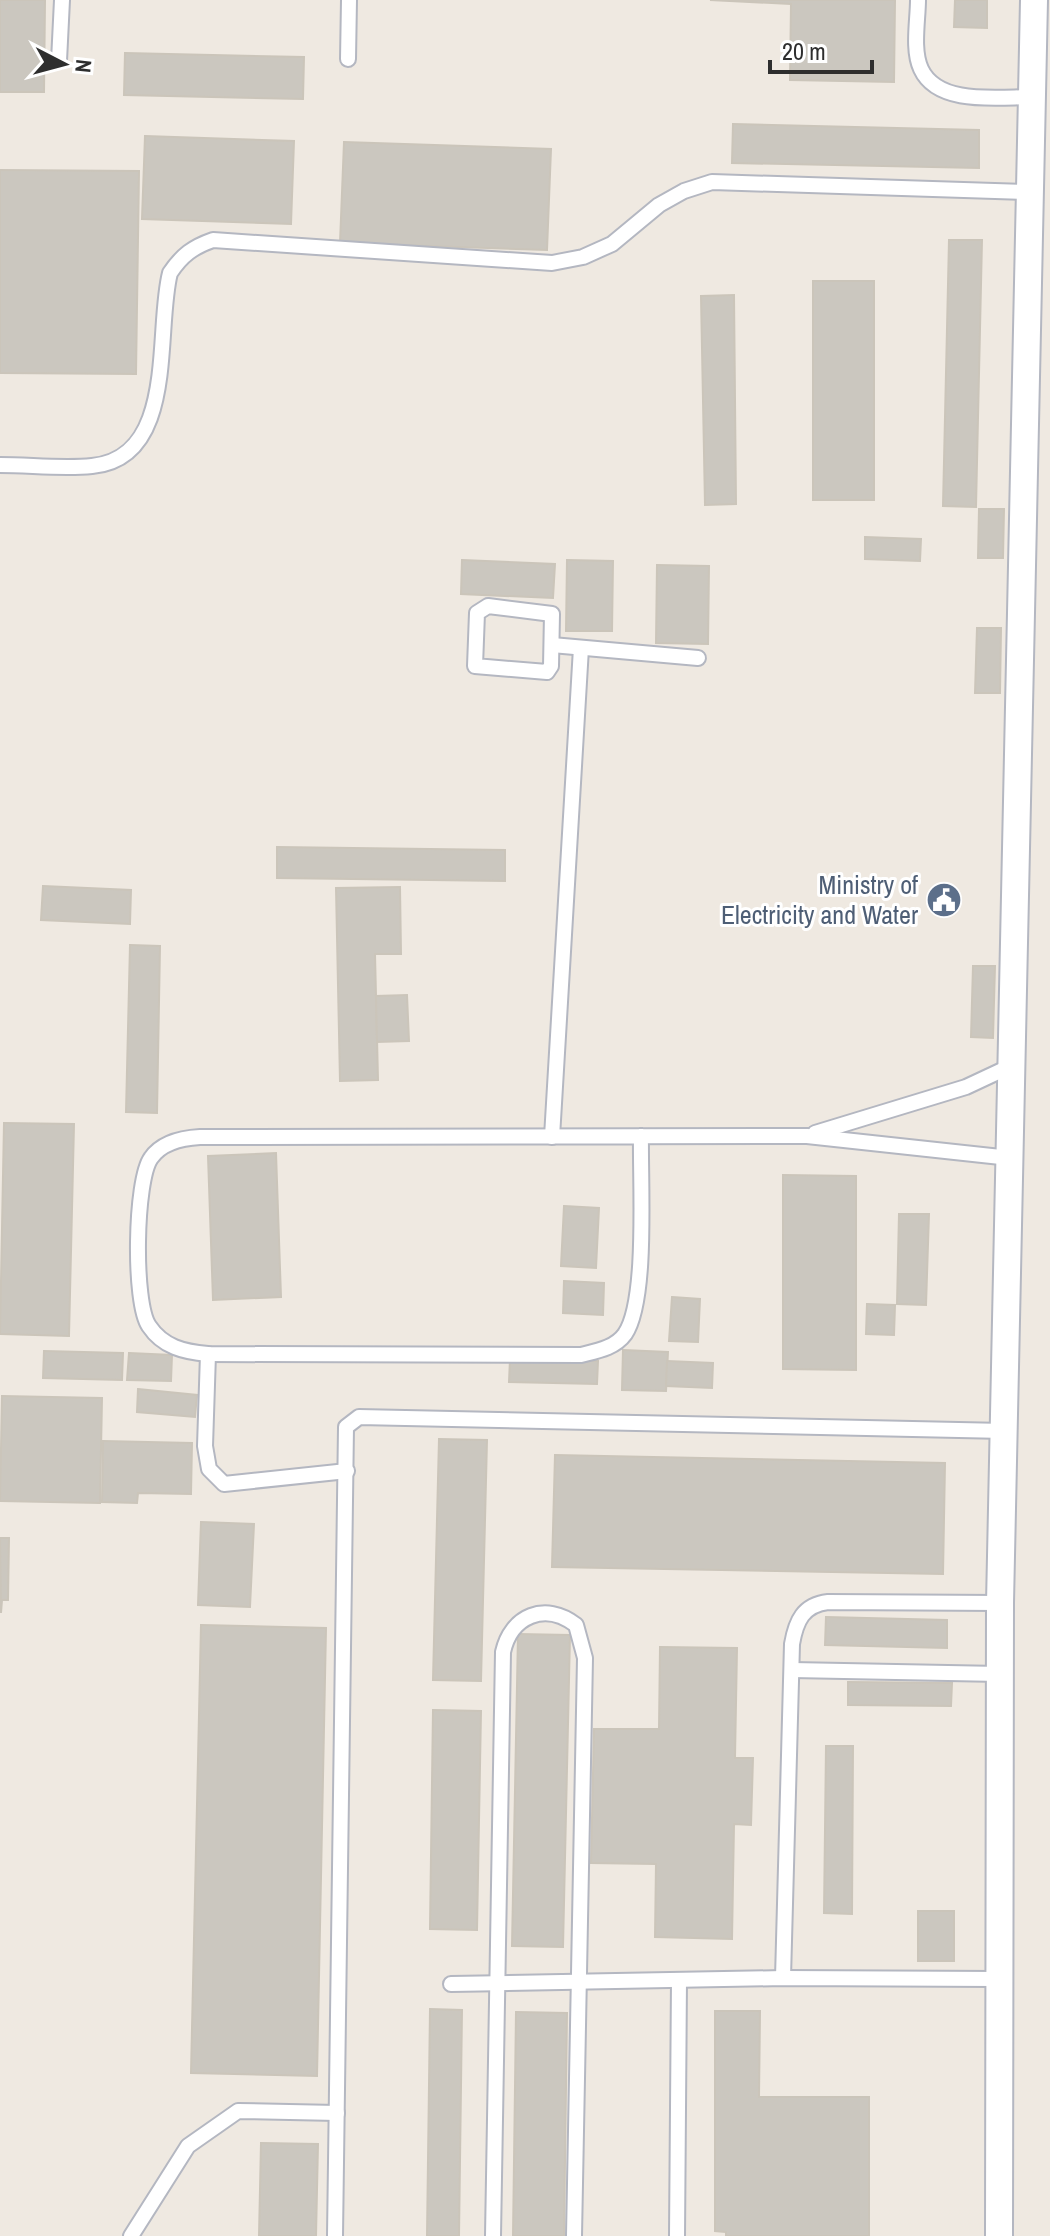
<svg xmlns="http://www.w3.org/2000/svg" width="1050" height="2236" font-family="'Archivo Narrow',sans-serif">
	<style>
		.building { fill: #cbc7bf; stroke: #cbc5ba; stroke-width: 2 }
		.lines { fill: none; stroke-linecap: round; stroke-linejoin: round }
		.service-casing { stroke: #b4b7c1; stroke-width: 18 }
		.minor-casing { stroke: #b4b7c1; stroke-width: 30 }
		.service { stroke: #fff; stroke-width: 14 }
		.minor { stroke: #fff; stroke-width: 26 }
		.labels { text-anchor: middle; stroke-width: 6; stroke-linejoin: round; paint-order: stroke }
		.service-label { font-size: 26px; fill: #4e5e75; stroke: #fff; text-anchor: end }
	</style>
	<rect width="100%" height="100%" fill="#efe9e1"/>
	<g class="building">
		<path d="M 0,0 L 45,0 L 44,92 L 0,92 Z"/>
		<path d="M 710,0 L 895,0 L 894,82 L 790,80 L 791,4 Z"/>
		<path d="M 955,0 L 987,0 L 987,28 L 954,27 Z"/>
		<path d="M 125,53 L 304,57 L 303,99 L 124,95 Z"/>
		<path d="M 733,124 L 979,130 L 979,168 L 732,163 Z"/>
		<path d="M 145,136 L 294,141 L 291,224 L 142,219 Z"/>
		<path d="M 344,142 L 551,149 L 547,250 L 340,243 Z"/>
		<path d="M 0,170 L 139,171 L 136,374 L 0,373 Z"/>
		<path d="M 949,240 L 982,240 L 976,507 L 943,506 Z"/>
		<rect x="813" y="281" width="61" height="219"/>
		<path d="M 734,295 L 736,504 L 705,505 L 701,296 Z"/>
		<path d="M 979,509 L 1004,509 L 1003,558 L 978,558 Z"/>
		<path d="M 865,537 L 921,539 L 920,561 L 865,559 Z"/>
		<path d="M 462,560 L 555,564 L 553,598 L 461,594 Z"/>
		<path d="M 567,560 L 613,561 L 612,631 L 566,631 Z"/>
		<path d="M 657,565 L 709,566 L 708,644 L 656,643 Z"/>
		<path d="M 977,628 L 1001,628 L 1000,693 L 975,693 Z"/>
		<path d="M 277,847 L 505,850 L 505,881 L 277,878 Z"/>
		<path d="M 43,886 L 131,890 L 130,924 L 41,920 Z"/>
		<path d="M 400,887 L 401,954 L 375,954 L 378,1080 L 340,1081 L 336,888 Z"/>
		<path d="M 130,945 L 160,946 L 157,1113 L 126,1112 Z"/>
		<path d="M 973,966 L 995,966 L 993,1038 L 971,1037 Z"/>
		<path d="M 407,995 L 409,1041 L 377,1042 L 376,996 Z"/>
		<path d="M 4,1123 L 74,1124 L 69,1336 L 0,1334 Z"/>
		<path d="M 276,1153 L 281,1297 L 213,1300 L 208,1156 Z"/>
		<path d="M 783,1175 L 856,1176 L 856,1370 L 783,1369 Z"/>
		<path d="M 564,1206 L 599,1208 L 596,1268 L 561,1266 Z"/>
		<path d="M 899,1214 L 929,1214 L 926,1305 L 897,1304 Z"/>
		<path d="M 564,1281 L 604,1283 L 603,1315 L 563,1313 Z"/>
		<path d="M 672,1297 L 700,1299 L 698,1342 L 669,1341 Z"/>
		<path d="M 867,1304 L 895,1305 L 894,1335 L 866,1334 Z"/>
		<path d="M 623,1350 L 668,1352 L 666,1391 L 622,1390 Z"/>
		<path d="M 44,1351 L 123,1353 L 122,1380 L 43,1378 Z"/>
		<path d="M 129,1353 L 172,1355 L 171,1381 L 127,1380 Z"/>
		<path d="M 510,1359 L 598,1361 L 597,1384 L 509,1382 Z"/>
		<path d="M 667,1361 L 713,1363 L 712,1388 L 666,1386 Z"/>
		<path d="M 138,1389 L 197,1395 L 195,1417 L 137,1412 Z"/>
		<path d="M 2,1396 L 102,1398 L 100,1503 L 0,1501 Z"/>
		<path d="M 439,1439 L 487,1440 L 481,1681 L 433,1680 Z"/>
		<path d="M 103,1441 L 192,1443 L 191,1494 L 138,1493 L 137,1503 L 102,1502 Z"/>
		<path d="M 555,1455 L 945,1463 L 943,1574 L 552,1567 Z"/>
		<path d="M 201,1522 L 254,1524 L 250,1607 L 198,1605 Z"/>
		<path d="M 0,1538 L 9,1538 L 8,1600 L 2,1600 L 1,1613 Z"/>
		<path d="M 826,1617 L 947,1620 L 947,1648 L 825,1645 Z"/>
		<path d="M 201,1625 L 326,1628 L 317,2076 L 191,2073 Z"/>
		<path d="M 518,1634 L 570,1635 L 563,1947 L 512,1946 Z"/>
		<path d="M 660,1647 L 737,1648 L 735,1758 L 753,1758 L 751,1825 L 734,1824 L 732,1939 L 655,1937 L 656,1864 L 591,1863 L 594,1729 L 659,1729 Z"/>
		<path d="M 848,1682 L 952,1683 L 951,1706 L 848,1705 Z"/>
		<path d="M 433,1710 L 481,1711 L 477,1930 L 430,1929 Z"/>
		<path d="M 826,1746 L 853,1746 L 852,1914 L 824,1913 Z"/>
		<rect x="918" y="1911" width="36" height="50"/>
		<path d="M 430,2009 L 462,2010 L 459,2236 L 427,2236 Z"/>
		<path d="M 715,2011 L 760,2011 L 759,2097 L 869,2097 L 869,2236 L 726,2236 L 726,2232 L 715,2231 Z"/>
		<path d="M 516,2012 L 567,2013 L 564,2236 L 513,2236 Z"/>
		<path d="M 261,2143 L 318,2144 L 316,2236 L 259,2236 Z"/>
	</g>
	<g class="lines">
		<defs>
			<g id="service">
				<path d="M 918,0 C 918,20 912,50 921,69 C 938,106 999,97 1031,97"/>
				<path d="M 348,59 L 349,0"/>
				<path d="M 59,61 L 62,0"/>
				<path d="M 0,465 C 30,465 62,469 92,466 C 178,458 155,330 170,273 C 182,255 193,247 213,240 L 552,263 L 583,257 L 612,244 L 659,205 L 684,191 L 712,182 L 1029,192"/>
				<path d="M 488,606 L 552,614 L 551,666 L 547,672 L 475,666 L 477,613 Z"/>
				<path d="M 552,645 L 698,658"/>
				<path d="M 815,1133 L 966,1087 L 1013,1065"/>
				<path d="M 641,1136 C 640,1181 648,1300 625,1334 C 615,1348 597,1351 581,1355 L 208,1354 C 184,1352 163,1347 149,1326 C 133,1303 135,1180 151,1158 C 162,1142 182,1138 200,1137 L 807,1136 L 1010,1158"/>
				<path d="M 552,1137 L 581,648"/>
				<path d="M 208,1354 L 205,1446 L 209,1469 L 224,1484 L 347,1471"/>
				<path d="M 792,1670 L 1000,1674"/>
				<path d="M 783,1978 L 792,1644 C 796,1621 803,1605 828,1602 L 1000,1603"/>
				<path d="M 451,1984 L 783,1978 L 998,1979"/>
				<path d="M 131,2236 L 188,2146 L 238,2111 L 337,2113"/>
				<path d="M 335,2236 L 346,1427 L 359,1417 L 1005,1431"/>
				<path d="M 493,2236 L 503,1652 C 511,1616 545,1601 576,1625 L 585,1658 L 574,2236"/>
				<path d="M 677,2236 L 679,1980"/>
			</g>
			<path id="minor" d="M 999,2236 L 1000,1603 L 1034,0"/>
		</defs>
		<use href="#service" class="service-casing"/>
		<use href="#minor" class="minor-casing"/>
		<use href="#service" class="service"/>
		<use href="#minor" class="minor"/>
	</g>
	<defs>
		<symbol id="civic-disc" viewBox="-11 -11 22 22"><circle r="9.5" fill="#5c6f8a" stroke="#fff"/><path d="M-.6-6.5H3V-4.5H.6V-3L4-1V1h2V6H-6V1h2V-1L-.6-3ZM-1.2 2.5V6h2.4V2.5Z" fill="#fff"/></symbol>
	</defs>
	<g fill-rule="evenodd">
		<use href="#civic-disc" x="924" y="880" width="40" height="40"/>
	</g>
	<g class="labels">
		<g class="service-label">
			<text x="918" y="894">Ministry of<tspan x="918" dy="30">Electricity and Water</tspan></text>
		</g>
	</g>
	<g transform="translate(64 64) rotate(96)" stroke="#ffffff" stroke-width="6" paint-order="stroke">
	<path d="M0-6L14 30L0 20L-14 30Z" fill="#2e2e2e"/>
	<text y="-12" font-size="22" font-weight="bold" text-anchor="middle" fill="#2e2e2e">N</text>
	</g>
	<path d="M770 60v12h102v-12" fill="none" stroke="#2e2e2e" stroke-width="4"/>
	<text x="782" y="60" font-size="24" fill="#2e2e2e" stroke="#ffffff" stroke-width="6" paint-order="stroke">20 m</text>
</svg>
